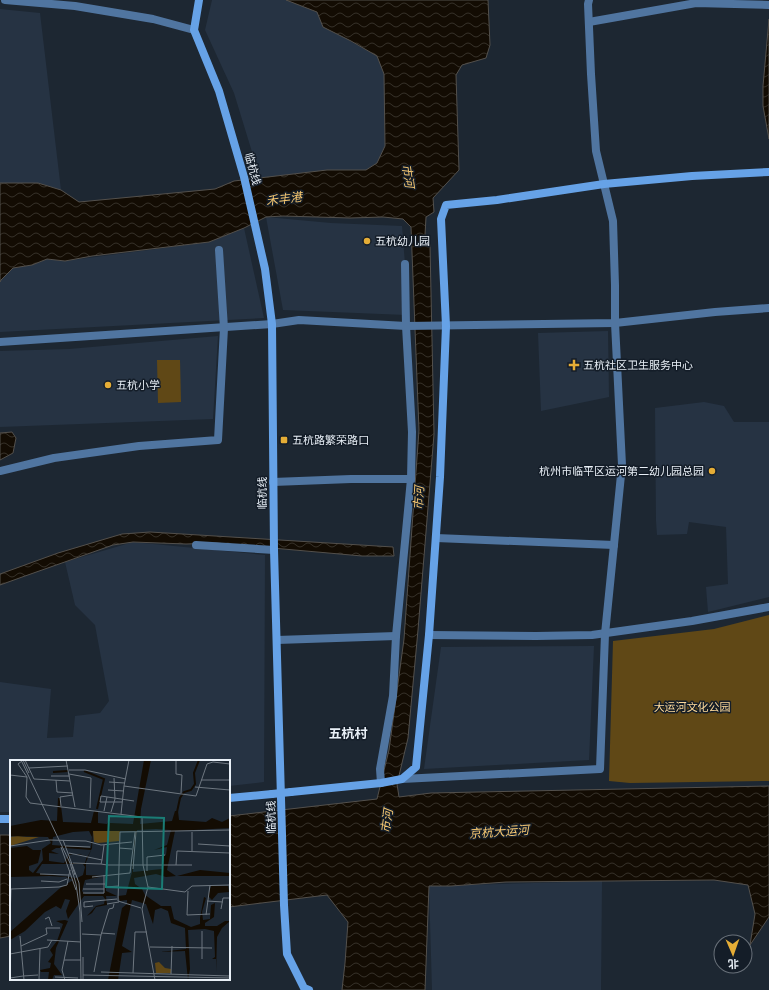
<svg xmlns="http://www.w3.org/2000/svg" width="769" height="990" font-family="'Source Sans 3','Noto Sans SC',sans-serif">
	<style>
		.built { fill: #263343 }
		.green { fill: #604816 }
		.water { fill: url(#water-waves); stroke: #53504c }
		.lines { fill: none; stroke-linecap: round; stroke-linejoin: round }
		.street { stroke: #5075a0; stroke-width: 8 }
		.secondary { stroke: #66a2e7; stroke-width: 8 }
		.secondary-bridge { stroke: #66a2e7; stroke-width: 8 }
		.poi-dot { fill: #e5ad36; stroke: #141d28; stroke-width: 1.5 }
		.labels { text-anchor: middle; stroke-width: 3; stroke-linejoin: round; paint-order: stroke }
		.street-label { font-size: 11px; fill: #e8eff6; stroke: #141d28 }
		.poi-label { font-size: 11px; fill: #e8eff6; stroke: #141d28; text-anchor: start }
		.park-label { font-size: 11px; fill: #fbd899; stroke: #141d28 }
		.water-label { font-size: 12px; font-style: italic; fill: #f7c871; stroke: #141d28 }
		.quarter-label { font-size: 13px; font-weight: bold; fill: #e8eff6; stroke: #141d28 }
		.inset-river { fill: none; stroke: #130c03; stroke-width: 2 }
		.inset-road { fill: none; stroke: #6e7780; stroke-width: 1 }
		.view { fill: #1a7c75; fill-opacity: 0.15; stroke: #1a7c75; stroke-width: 2 }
		.inset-edge { fill: none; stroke: #e8eff6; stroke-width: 2 }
	</style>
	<defs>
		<pattern id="water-waves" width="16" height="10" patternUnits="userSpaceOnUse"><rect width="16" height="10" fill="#130c03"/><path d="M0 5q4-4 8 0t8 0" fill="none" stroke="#353028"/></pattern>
	</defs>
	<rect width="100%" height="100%" fill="#1d2732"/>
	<g class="built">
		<path d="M 212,0 L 286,0 L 292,2 L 317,12 L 350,41 L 377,56 L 384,74 L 385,146 L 377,163 L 366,170 L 327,170 L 260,178 L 234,93 L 205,30 Z"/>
		<path d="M 0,9 L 40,13 L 61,190 L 38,183 L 0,183 Z"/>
		<path d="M 266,217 L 331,223 L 402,226 L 405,264 L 406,315 L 283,310 Z"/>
		<path d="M 244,228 L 264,318 L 0,332 L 0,282 L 1,280 L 13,268 L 32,265 L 47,259 L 65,261 L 209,242 Z"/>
		<path d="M 608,331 L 609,397 L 541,411 L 538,333 Z"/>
		<path d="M 218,336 L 213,419 L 0,427 L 0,351 L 69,349 Z"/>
		<path d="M 704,402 L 724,406 L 734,422 L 769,422 L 769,597 L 708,612 L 706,587 L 728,584 L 726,527 L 689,522 L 687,534 L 657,535 L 656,521 L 655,408 Z"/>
		<path d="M 133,542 L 265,555 L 264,782 L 229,786 L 229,761 L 11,761 L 11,812 L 0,812 L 0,682 L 51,689 L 47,738 L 73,737 L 75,716 L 100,713 L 109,701 L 95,625 L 75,605 L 65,562 Z"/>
		<path d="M 594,646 L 589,760 L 424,769 L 441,647 Z"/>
		<path d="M 602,881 L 601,990 L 432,990 L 429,886 Z"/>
	</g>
	<g class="green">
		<path d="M 157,360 L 180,360 L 181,402 L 158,403 Z"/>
		<path d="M 769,615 L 769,781 L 630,783 L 609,781 L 613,641 L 714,629 Z"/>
	</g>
	<g class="water">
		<path d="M 286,0 L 488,0 L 490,45 L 486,58 L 462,65 L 456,75 L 459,170 L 433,198 L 434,212 L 426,217 L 425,235 L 430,245 L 434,434 L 418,630 L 408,738 L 397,784 L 399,797 L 431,793 L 769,786 L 769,917 L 750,945 L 755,914 L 748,885 L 714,880 L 506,882 L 451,886 L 429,886 L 425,990 L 342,990 L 345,963 L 348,922 L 327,895 L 229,907 L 229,816 L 377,799 L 389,750 L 404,639 L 419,430 L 411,227 L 403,219 L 383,217 L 350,218 L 283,216 L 266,217 L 244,228 L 209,242 L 92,256 L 65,261 L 47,259 L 32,265 L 13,268 L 1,280 L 0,282 L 0,183 L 38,183 L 61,190 L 79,202 L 215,189 L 234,181 L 327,170 L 366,170 L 377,163 L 385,146 L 384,74 L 377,56 L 351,41 L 323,27 L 317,12 Z"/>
		<path d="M 769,19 L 769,139 L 763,106 L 763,86 Z"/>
		<path d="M 12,432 L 16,438 L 13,453 L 0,460 L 0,433 Z"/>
		<path d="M 150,532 L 393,547 L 394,556 L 362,556 L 216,543 L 186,544 L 133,542 L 113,545 L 25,576 L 0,585 L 0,574 L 58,553 L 122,534 Z"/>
		<path d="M 0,835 L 11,835 L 11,936 L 0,938 Z"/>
	</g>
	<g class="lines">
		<g class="street">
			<path d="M 5,0 L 75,6 L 153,19 L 194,30"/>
			<path d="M 589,22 L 696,3 L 769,5"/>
			<path d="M 0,342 L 272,324 L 299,320 L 406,326 L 615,323 L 715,312 L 769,308"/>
			<path d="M 0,471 L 54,458 L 139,446 L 218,440 L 224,328 L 219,250"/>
			<path d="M 273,482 L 351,479 L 411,479"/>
			<path d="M 436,538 L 614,545"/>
			<path d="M 196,545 L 274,550"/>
			<path d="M 429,635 L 536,636 L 592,635 L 692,621 L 769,607"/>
			<path d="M 277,640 L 396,636"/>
			<path d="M 402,779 L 600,769 L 605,634 L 622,465 L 615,323 L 615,285 L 613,221 L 596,151 L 591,74 L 588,4 L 589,0"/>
			<path d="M 381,783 L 380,769 L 393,696 L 396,636 L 411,479 L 412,432 L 406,326 L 405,264"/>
		</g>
		<g class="secondary">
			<path d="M 199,0 L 194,30 L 219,91 L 244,177 L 265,269 L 272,324 L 274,550 L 284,905 L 287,954 L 304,988 L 309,990"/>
			<path d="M 291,792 L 381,783 L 402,779 L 416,767 L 429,635 L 440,477 L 446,326 L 441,219 L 446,205 L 497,200 L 604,184 L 692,176 L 769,172"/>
			<path d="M 229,798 L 272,794"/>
			<path d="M 0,819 L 11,819"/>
		</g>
		<path class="secondary-bridge" d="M 272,794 L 291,792"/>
	</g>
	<g class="poi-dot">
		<circle cx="367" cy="241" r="4"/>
		<path d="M572 359h4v4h4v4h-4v4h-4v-4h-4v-4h4z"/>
		<circle cx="108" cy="385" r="4"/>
		<rect x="280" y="436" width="8" height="8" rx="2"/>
		<circle cx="712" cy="471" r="4"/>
	</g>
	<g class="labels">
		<g class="street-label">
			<text transform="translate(253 169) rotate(75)" y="4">临杭线</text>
			<text transform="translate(262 493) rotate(-90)" y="4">临杭线</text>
			<text transform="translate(271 817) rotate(-91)" y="4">临杭线</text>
		</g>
		<g class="poi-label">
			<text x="375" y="245">五杭幼儿园</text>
			<text x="583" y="369">五杭社区卫生服务中心</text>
			<text x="116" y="389">五杭小学</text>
			<text x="292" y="444">五杭路繁荣路口</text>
			<text x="704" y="475" text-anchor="end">杭州市临平区运河第二幼儿园总园</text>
		</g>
		<g class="park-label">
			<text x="692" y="711">大运河文化公园</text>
		</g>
		<g class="water-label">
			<text transform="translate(408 176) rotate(82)" y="4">市河</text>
			<text transform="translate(284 199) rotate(-7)" y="4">禾丰港</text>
			<text transform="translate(419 498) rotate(-87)" y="4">市河</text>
			<text transform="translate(387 821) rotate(-82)" y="4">市河</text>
			<text transform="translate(499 832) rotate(-4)" y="4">京杭大运河</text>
		</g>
		<g class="quarter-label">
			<text x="348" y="738">五杭村</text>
		</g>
	</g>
	<g transform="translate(10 760)">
		<rect width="220" height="220" fill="#1d2732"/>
		<path d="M 83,71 L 110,71 L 109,81 L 88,83 L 84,82 ZM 8,76 L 17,77 L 29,77 L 0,86 L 0,77 ZM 149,202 L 155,208 L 161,209 L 161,213 L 146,213 L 145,203 Z" fill="#604816"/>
		<path d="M 134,0 L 141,0 L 131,49 L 130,64 L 162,61 L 165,51 L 168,51 L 169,60 L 196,62 L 202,58 L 212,62 L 220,58 L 220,68 L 165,71 L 157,110 L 166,116 L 156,117 L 146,114 L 124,118 L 125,124 L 132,129 L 135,135 L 151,146 L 161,146 L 164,159 L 181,167 L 190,164 L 190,158 L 194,137 L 196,138 L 192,152 L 193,160 L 200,159 L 201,145 L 205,143 L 204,157 L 195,163 L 195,166 L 207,166 L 215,161 L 220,161 L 212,168 L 207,177 L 206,212 L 206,199 L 202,199 L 205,197 L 204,171 L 195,169 L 178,170 L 180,209 L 178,220 L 175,191 L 150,192 L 176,189 L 175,168 L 161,163 L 158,151 L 151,148 L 145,150 L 143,164 L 136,144 L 122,140 L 112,186 L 122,192 L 112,193 L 108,220 L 98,220 L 112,148 L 117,144 L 117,140 L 110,141 L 108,136 L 116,135 L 122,112 L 125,71 L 83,71 L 82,88 L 76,102 L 76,115 L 94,116 L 75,120 L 72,131 L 75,134 L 94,134 L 96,115 L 96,131 L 107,136 L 96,136 L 97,145 L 86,147 L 82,153 L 77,156 L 86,146 L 94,144 L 95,139 L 93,136 L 74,136 L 58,159 L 56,151 L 60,140 L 55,139 L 51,149 L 46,146 L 35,152 L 15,171 L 0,180 L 0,172 L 49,129 L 63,120 L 56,117 L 39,116 L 0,117 L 0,88 L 17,86 L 23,90 L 31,90 L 28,103 L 19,106 L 19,110 L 23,113 L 33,100 L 32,89 L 41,83 L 38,77 L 0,76 L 0,66 L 31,60 L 47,61 L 48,38 L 50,38 L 53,62 L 81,63 L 84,51 L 88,52 L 88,63 L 97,64 L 100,59 L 100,63 L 123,64 ZM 146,69 L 161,70 L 157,85 L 144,90 L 125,89 L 144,90 L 157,87 L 156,95 L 152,97 L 154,99 L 152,109 L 123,112 L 123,97 L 127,70 ZM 79,71 L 82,77 L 81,88 L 42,85 L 43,77 L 63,72 ZM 46,88 L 55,88 L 81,90 L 78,96 L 59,94 L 54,103 L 39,101 L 39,93 L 49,94 L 41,91 ZM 68,94 L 77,96 L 75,103 L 59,103 L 59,95 ZM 32,104 L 73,104 L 75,107 L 73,115 L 67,118 L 26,113 ZM 190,110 L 220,113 L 220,116 L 167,116 ZM 201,126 L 218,126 L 219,132 L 208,133 L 202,140 L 198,136 ZM 55,160 L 58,161 L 46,188 L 44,204 L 52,215 L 44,215 L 42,220 L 38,220 L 39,212 L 31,212 L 30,210 L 40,208 L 41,203 L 38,202 L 43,195 L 40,190 L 47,181 L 53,164 L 46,161 Z" fill="#130c03" fill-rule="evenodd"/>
		<path class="inset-river" d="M 74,11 L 94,19 L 87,49M 43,12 L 58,11M 167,52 L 170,38 L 174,32 L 181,30 L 185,24 L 184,13 L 189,0"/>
		<path class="inset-road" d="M 11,0 L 60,103 L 66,124 L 70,152 L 71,220M 13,0 L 19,13M 15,0 L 24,19 L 60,21M 56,0 L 65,47M 166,0 L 166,14 L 172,15 L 171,33M 12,1 L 8,4 L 17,17 L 16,37 L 20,43 L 132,57 L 133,105 L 138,127 L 132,149 L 145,220M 19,8 L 58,6M 59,10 L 75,10 L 116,19M 59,14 L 81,18 L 80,48M 0,15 L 17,17M 41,16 L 60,16M 46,20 L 47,32 L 63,33M 191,20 L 220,20M 99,22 L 115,23M 114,26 L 119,0M 185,27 L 220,30M 98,30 L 114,31M 112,42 L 90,42 L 91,36 L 124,41M 51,46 L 50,37 L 63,35M 94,51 L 97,37M 101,52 L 105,39 L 104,18M 111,54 L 114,26 L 186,36 L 197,4 L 203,2 L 220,4M 182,72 L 182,91M 53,80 L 69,123 L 72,162M 188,84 L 220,86M 0,86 L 40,80 L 76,81 L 91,85 L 122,82M 56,86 L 80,87M 51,87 L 66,130M 109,88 L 122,89M 59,93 L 92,100 L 94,85M 92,100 L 91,104 L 97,105 L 182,105M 61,102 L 65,115M 63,103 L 91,104M 166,105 L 167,91 L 220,93M 123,109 L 126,72M 137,111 L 137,97 L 155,95M 30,114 L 59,115M 82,117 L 120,113 L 125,72M 31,121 L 49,122 L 57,119M 76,124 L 95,124M 95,127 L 109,126M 138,127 L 175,132 L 182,126 L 220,125 L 220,135M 73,129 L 94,129M 178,131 L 177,155 L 200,154M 73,133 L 94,133 L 94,115M 197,141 L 213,142M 97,144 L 109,142M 83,146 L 74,147 L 74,142 L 107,139M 131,148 L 108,141 L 110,72 L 220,70M 211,149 L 213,138 L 220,138M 196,155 L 200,125M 220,155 L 220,168M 0,159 L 1,129 L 49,127 L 57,125 L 60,110M 35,159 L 39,157 L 42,166M 91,173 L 105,174M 72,174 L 91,175 L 84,212M 91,175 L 99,149 L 103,148 L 104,144M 10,176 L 14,220M 37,180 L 71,182M 11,186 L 37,174 L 36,168 L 50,168M 140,187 L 202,188M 0,194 L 38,187 L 42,180M 73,197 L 73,220M 192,199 L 192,171M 54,200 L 71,200M 91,212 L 220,216M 123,213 L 125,172 L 137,172M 161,214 L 162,186M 73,215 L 220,218M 13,216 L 28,215M 45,217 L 68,218M 0,218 L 13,216M 29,220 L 30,189M 55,220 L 52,210 L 58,181"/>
		<path class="view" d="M 99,56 L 154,58 L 152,129 L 96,127 Z"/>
		<rect width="220" height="220" class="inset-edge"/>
	</g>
	<g transform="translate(733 954) rotate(178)"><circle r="19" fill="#141d28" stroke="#69717a"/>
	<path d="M0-3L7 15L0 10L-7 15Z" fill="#e5ad36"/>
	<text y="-6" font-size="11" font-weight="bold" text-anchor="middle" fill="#e8eff6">北</text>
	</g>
</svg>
